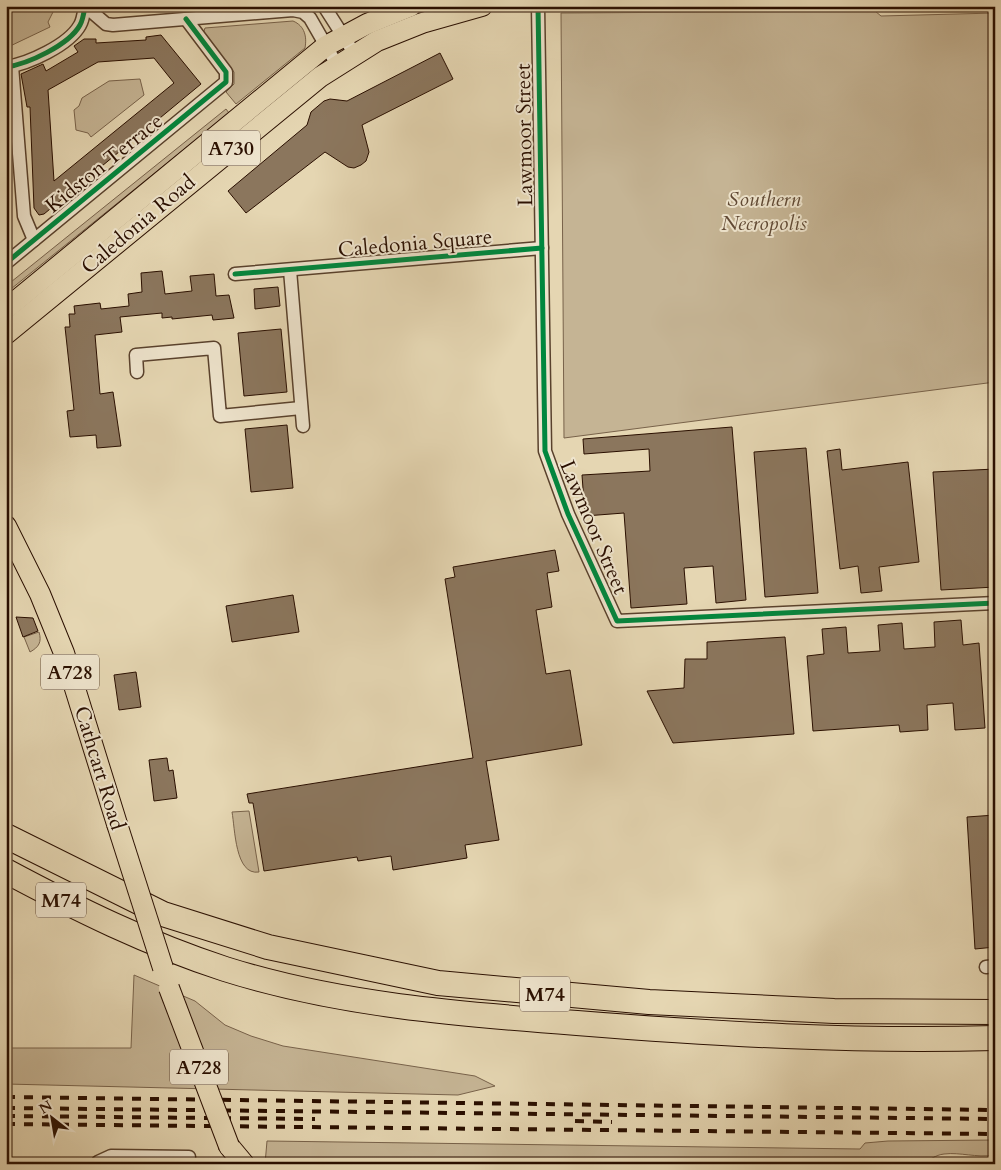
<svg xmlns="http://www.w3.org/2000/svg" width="1001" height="1170" font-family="Cardo,serif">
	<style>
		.green { fill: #c5b494; stroke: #78624a }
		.building { fill: #8b765d; stroke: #2a0f00; fill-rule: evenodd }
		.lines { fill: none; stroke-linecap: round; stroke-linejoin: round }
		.street-casing { stroke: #59412c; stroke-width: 15 }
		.primary-casing { stroke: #2a0f00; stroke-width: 22 }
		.highway-casing { stroke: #2a0f00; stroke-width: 26 }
		.street { stroke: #eee4cd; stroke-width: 12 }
		.primary { stroke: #e5d6b2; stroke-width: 20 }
		.highway { stroke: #e5d6b2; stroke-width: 24 }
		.rail { stroke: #2a0f00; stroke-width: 4; stroke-dasharray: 9 9; stroke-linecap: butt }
		.primary-bridge-casing { stroke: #2a0f00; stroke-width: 22; stroke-linecap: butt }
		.primary-bridge { stroke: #e5d6b2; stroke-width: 20 }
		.cycleway-casing { stroke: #eee4cd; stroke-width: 8 }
		.cycleway { stroke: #00873e; stroke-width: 5 }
		.labels { text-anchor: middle; stroke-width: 4; stroke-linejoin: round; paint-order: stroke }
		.shield { fill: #eee4cd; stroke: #654f3e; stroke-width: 1 }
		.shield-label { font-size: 20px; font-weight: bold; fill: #2a0f00 }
		.street-label { font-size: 21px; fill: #2a0f00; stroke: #eee4cd }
		.park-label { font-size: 21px; font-style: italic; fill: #604934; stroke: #eee4cd }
	</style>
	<rect width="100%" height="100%" fill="#e5d6b2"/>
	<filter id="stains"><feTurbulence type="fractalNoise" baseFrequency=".004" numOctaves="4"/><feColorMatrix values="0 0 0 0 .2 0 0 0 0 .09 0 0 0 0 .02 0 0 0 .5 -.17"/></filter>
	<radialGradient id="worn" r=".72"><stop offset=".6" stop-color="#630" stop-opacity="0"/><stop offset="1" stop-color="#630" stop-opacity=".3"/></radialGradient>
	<g class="green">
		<path d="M 6,6 L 56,6 L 48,22 L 50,27 L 6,48 Z"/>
		<path d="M 875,11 L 881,16 L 995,13 L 995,382 L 564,438 L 561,13 Z"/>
		<path d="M 293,21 C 305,26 307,37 305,48 L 236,104 L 226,92 L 234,84 L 234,72 L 203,34 L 205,28 Z"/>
		<path d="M 140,79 L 144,95 L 91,137 L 88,133 L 76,130 L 74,110 L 79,106 L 82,98 L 109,81 Z"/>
		<path d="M 226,109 L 229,113 L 6,293 L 6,286 Z"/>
		<path d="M 39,632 C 42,642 39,647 30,652 L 24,637 Z"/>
		<path d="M 249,811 L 259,872 C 235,876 235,828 232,812 Z"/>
		<path d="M 134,975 L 195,1001 L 225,1025 L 251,1036 L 283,1046 L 475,1076 L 495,1086 L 458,1095 L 6,1084 L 6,1048 L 131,1048 Z"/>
		<path d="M 995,1140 L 995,1155 C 975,1158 961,1152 944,1154 C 935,1155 931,1160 923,1162 C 910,1167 875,1162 860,1161 L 860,1164 L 265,1164 L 267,1141 L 860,1149 L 865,1143 L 888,1141 Z"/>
	</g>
	<g class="building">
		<path d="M 161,35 L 201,84 L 44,214 L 39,215 L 34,208 L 30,107 L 27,107 L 21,74 L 43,64 L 46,71 L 78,52 L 74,46 L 84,39 L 96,39 L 96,43 L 146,40 L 146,37 ZM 154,58 L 174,83 L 54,181 L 48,90 L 98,62 Z"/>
		<path d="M 440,53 L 453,79 L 362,125 L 369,152 L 366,161 L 361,165 L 354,168 L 348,167 L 325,152 L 246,213 L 228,191 L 307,125 L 311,112 L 324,101 L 330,99 L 347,101 Z"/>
		<path d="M 162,271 L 165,294 L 192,291 L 190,276 L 214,274 L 216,296 L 229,295 L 234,318 L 213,320 L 212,315 L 172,319 L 172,317 L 162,318 L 162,313 L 120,317 L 122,332 L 95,335 L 100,394 L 113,392 L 121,446 L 97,448 L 96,435 L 70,437 L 67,411 L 74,410 L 65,327 L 70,327 L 69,314 L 75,314 L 74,306 L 100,303 L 101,309 L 129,306 L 128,294 L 142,292 L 141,273 Z"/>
		<path d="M 278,287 L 280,306 L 255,309 L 254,289 Z"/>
		<path d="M 281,329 L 287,392 L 244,396 L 238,333 Z"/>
		<path d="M 287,425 L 293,488 L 251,492 L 245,429 Z"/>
		<path d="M 732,427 L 746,600 L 716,603 L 713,566 L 684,568 L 687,604 L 631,608 L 624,513 L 585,516 L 582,475 L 650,471 L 649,449 L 584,454 L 583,439 Z"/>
		<path d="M 806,448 L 818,593 L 765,597 L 754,452 Z"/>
		<path d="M 840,449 L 842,470 L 908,462 L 919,562 L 879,567 L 882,591 L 861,593 L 858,566 L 840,569 L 827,451 Z"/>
		<path d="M 995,469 L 995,587 L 941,590 L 933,472 Z"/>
		<path d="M 555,550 L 559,571 L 547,573 L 552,607 L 536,610 L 546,674 L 570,670 L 582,745 L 486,761 L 499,840 L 465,845 L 467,858 L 393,870 L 391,856 L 358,861 L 357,857 L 264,871 L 253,803 L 249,803 L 247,794 L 473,758 L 445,579 L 455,577 L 453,567 Z"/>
		<path d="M 293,595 L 299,632 L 232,642 L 226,606 Z"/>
		<path d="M 16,617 L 33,618 L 38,631 L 23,637 Z"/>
		<path d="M 961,620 L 963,645 L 979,643 L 985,728 L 955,730 L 953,703 L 927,705 L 928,730 L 900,732 L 899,725 L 813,731 L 807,656 L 824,654 L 822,629 L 846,627 L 848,653 L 880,651 L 878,625 L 902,623 L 904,649 L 935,647 L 934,622 Z"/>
		<path d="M 785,637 L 794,734 L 673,743 L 647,691 L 684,688 L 685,659 L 707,659 L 707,642 Z"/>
		<path d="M 136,672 L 141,707 L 119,710 L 114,675 Z"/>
		<path d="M 167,758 L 169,771 L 173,770 L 177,798 L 154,801 L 149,760 Z"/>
		<path d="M 995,815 L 995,947 L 975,949 L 967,817 Z"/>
	</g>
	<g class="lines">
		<defs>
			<g id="street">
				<path d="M 85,6 L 106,24 L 113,25 L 293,10 L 303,12 L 310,18 L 337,65"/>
				<path d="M 324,6 L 354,53"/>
				<path d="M 538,6 L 545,451 L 568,514 L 617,621 L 995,603"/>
				<path d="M 12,66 L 24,216 L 34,240"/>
				<path d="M 6,67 C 28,64 69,45 80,25 C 83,20 84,12 85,6"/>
				<path d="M 6,263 L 226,82 L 226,72 L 186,19"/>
				<path d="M 290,270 L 303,426"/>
				<path d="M 235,274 L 542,248"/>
				<path d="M 137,372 L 136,355 L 214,348 L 220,416 L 301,408"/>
				<path d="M 986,967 L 995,966"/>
				<path d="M 99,1164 L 98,1162 L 111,1156 L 189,1157"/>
			</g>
			<g id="primary">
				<path d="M 6,309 L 326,46 L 367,24 L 411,6"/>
				<path d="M 6,334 L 320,77 L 377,41 L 422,23 L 482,6"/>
				<path d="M 6,526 L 40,594 L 64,653 L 117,824"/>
				<path d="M 229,1146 L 244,1164"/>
			</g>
			<g id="highway">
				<path d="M 6,836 L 163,914 L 268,947 L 438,983 L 649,1002 L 834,1011 L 995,1012"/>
				<path d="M 6,871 C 77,909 148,944 225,969 C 339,1005 458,1014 577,1023 C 716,1034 855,1042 995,1038"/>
			</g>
		</defs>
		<use href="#street" class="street-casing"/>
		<use href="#primary" class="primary-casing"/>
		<use href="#highway" class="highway-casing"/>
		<use href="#street" class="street"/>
		<use href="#primary" class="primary"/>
		<use href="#highway" class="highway"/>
		<g class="rail">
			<path d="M 6,1097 L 995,1110"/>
			<path d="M 6,1108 L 995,1119"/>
			<path d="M 6,1116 L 315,1119"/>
			<path d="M 575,1121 L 612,1122"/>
			<path d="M 6,1124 L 995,1134"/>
		</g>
		<defs>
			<g id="primary-bridge">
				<path d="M 117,824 L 163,968"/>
				<path d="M 169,988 L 229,1146"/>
			</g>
		</defs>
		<use href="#primary-bridge" class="primary-bridge-casing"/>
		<use href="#primary-bridge" class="primary-bridge"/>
		<defs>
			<g id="cycleway">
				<path d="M 538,6 L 545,451 L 568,514 L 617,621 L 995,603"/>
				<path d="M 6,67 C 28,64 69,45 80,25 C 83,20 84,12 85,6"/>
				<path d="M 6,263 L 226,82 L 226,72 L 186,19"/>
				<path d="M 235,274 L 542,248"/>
			</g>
		</defs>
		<use href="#cycleway" class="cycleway-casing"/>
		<use href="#cycleway" class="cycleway"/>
	</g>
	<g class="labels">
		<g class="shield">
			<rect x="202" y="130.5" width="58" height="35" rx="4"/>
			<rect x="41" y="654.5" width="58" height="35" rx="4"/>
			<rect x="36" y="882.5" width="50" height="35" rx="4"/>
			<rect x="520" y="976.5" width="50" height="35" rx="4"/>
			<rect x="170" y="1049.5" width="58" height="35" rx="4"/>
		</g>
		<g class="shield-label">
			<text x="231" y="155">A730</text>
			<text x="70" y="679">A728</text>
			<text x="61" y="907">M74</text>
			<text x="545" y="1001">M74</text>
			<text x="199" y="1074">A728</text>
		</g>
		<g class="street-label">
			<text transform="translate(524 135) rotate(-91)" y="7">Lawmoor Street</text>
			<text transform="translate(104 163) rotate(-39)" y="7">Kidston Terrace</text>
			<text transform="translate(138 224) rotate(-40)" y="7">Caledonia Road</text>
			<text transform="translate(415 243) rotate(-5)" y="7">Caledonia Square</text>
			<text transform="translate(594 527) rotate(67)" y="7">Lawmoor Street</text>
			<text transform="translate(100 768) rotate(73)" y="7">Cathcart Road</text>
		</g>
		<g class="park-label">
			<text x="764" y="206">Southern<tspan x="764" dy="24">Necropolis</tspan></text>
		</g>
	</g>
	<rect width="1001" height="1170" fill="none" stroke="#e5d6b2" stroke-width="25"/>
	<rect x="8" y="8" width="986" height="1155" fill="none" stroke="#2a0f00" stroke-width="2.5"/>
	<rect x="12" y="12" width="976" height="1145" fill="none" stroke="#2a0f00"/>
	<g transform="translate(52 1118) rotate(329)" stroke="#eee4cd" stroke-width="4" paint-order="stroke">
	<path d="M0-4L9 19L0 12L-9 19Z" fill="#2a0f00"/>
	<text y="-8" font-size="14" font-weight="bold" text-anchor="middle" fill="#2a0f00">N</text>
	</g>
	<rect width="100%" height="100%" filter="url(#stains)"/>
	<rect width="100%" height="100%" fill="url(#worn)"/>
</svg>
